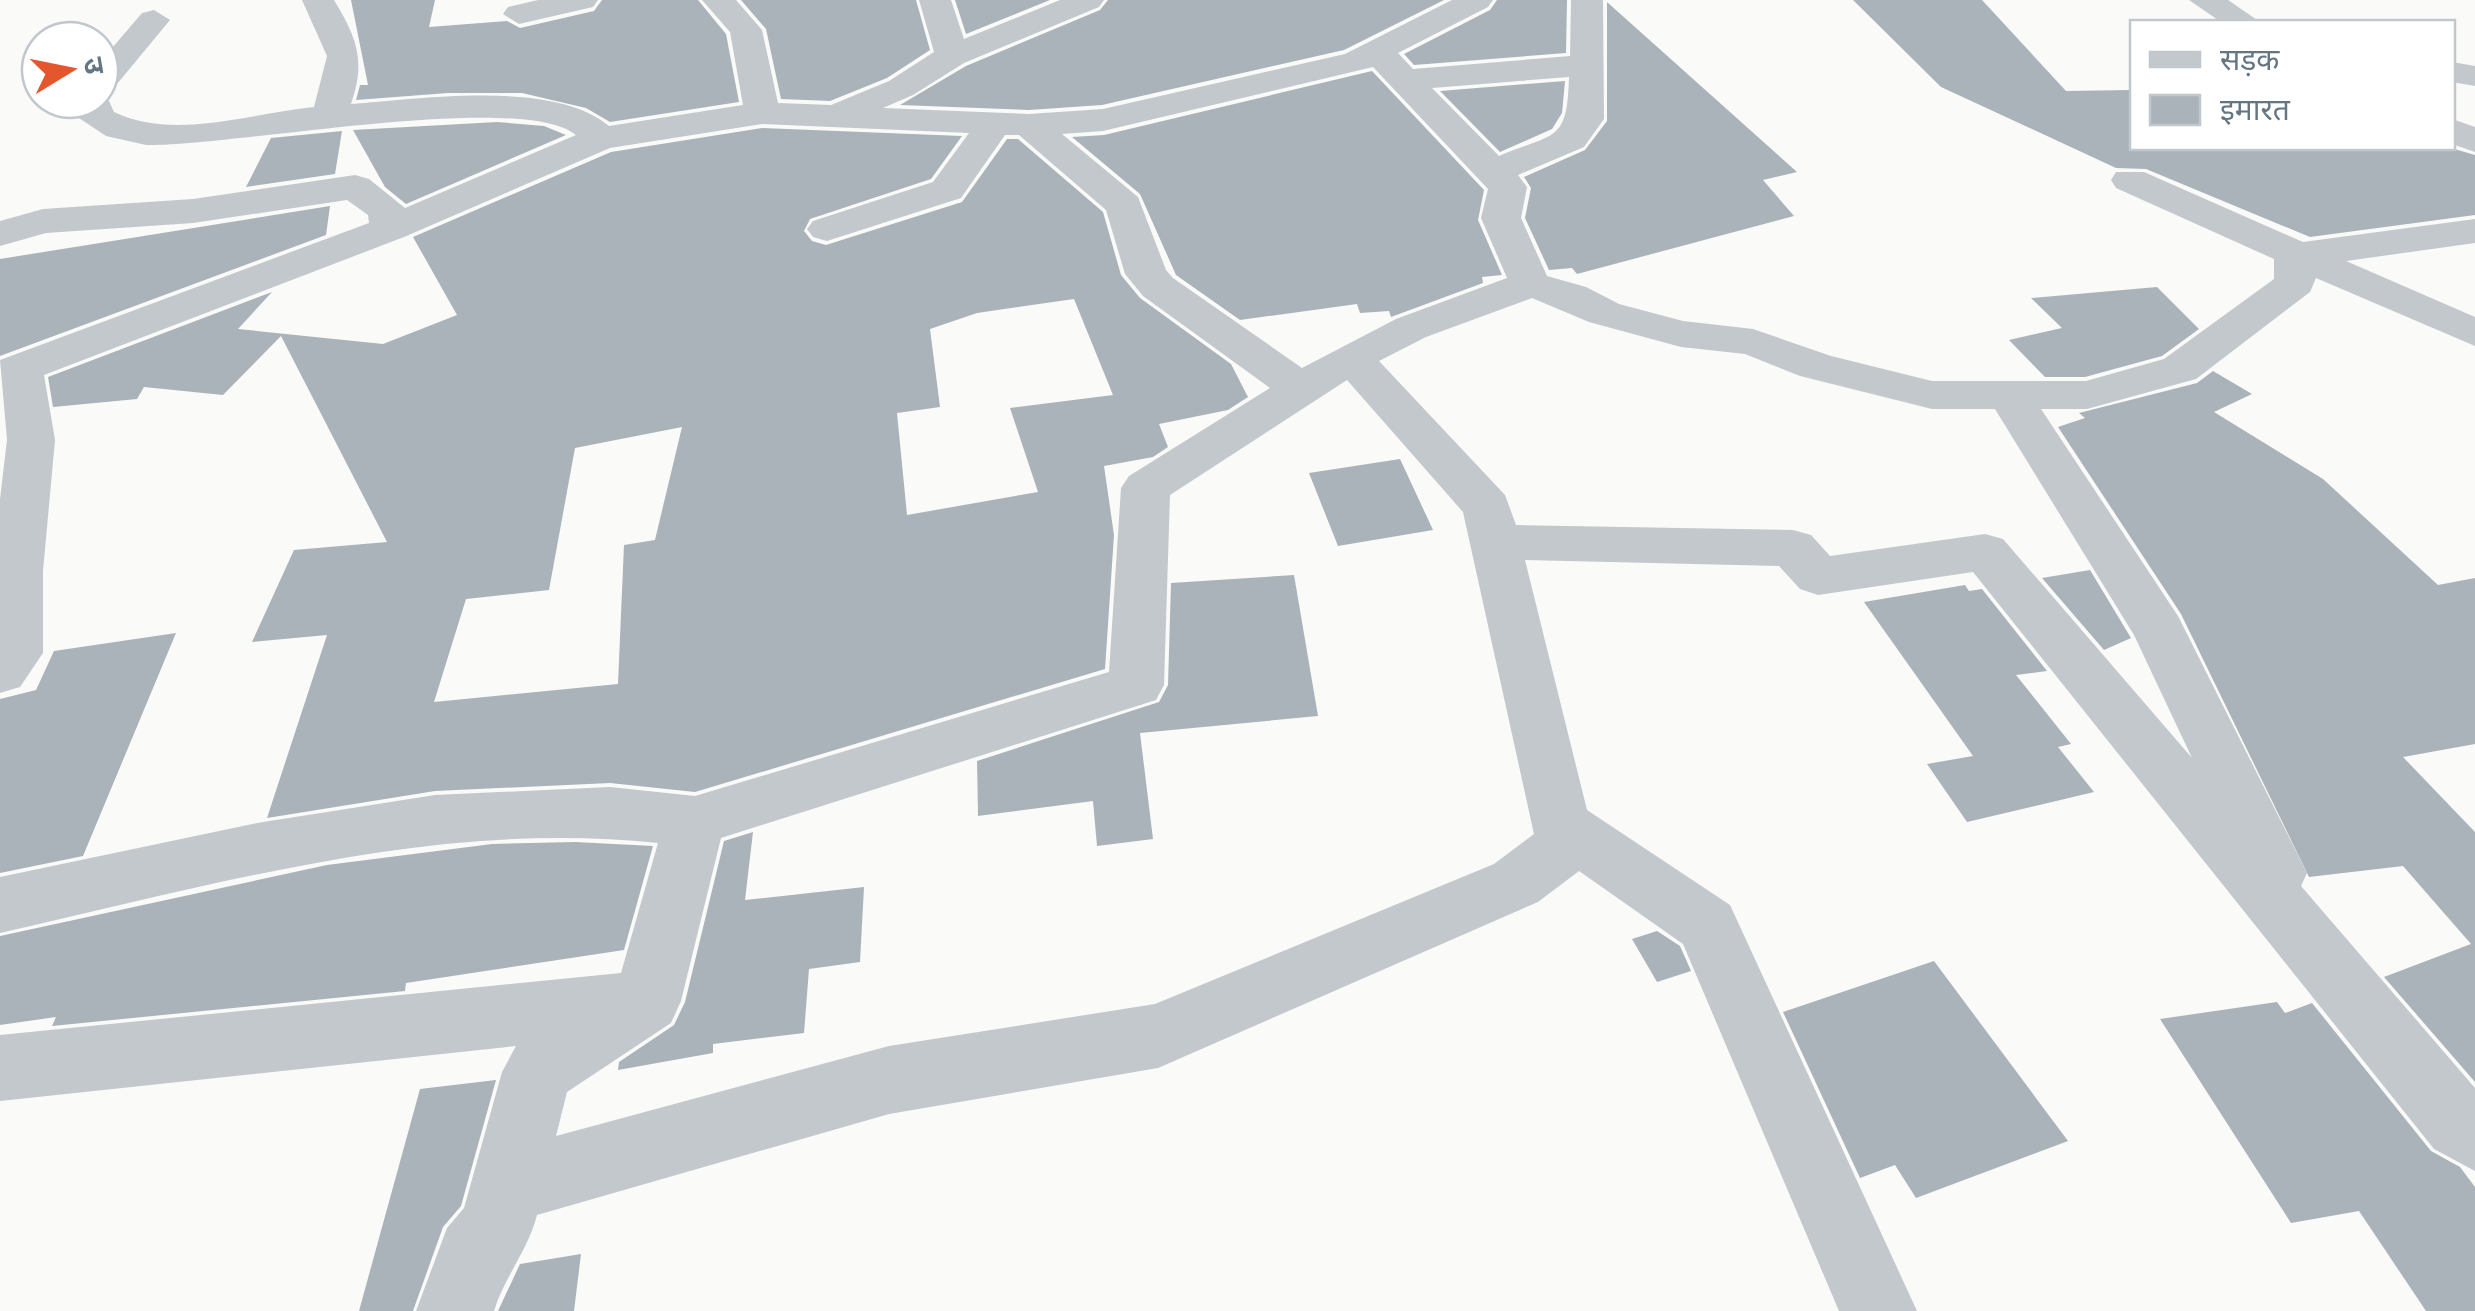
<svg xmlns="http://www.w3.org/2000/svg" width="2475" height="1311" font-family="'Noto Sans','Noto Sans Devanagari',sans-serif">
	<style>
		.building { fill: #aab3b9; fill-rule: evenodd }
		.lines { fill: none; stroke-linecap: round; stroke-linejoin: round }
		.minor { fill: #c3c8cc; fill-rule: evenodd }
	</style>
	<rect width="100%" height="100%" fill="#fafaf8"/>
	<g class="building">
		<path d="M 351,0 L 435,0 L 429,27 L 507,21 L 520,28 L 594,11 L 602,0 L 698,0 L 726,34 L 739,102 L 610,122 L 586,108 L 522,93 L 448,93 L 356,100 L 360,85 L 368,85 Z"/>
		<path d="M 741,0 L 916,0 L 930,50 L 887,78 L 830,101 L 781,99 L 766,29 Z"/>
		<path d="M 955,0 L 1050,0 L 966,34 Z"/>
		<path d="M 1108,0 L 1444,0 L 1344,50 L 1102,105 L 1029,110 L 900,105 L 966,66 L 1100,10 Z"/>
		<path d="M 1497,0 L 1567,0 L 1566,53 L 1414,65 L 1404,54 L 1490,10 Z"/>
		<path d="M 1853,0 L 1982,0 L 2066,91 L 2132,90 L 2132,148 L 2451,148 L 2475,155 L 2475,215 L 2310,237 L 2146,169 L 2116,168 L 1941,87 Z"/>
		<path d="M 1607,2 L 1797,172 L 1763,180 L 1794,216 L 1577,274 L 1572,268 L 1549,270 L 1525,218 L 1531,188 L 1524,177 L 1585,150 L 1607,121 Z"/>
		<path d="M 1372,71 L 1484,190 L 1478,220 L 1502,275 L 1482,277 L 1483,283 L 1391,317 L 1389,311 L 1360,313 L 1357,304 L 1240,320 L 1176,275 L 1140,194 L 1072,137 L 1104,135 Z"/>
		<path d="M 1565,81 L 1562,113 L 1552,129 L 1500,152 L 1440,91 Z"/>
		<path d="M 497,122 L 544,126 L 566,135 L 406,204 L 385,187 L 353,130 Z"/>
		<path d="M 762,128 L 962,136 L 931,179 L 810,219 L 804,231 L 812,241 L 826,245 L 962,202 L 1007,139 L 1018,139 L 1103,212 L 1121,275 L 1140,298 L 1231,364 L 1248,397 L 1228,410 L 1159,424 L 1168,447 L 1153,457 L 1104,466 L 1114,535 L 1105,669 L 695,792 L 610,783 L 435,791 L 267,818 L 327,635 L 252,642 L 294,550 L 387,542 L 281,336 L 223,395 L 144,387 L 137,399 L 53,407 L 48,377 L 272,292 L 238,329 L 383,344 L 457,315 L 413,237 L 611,152 ZM 1074,299 L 1113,395 L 1010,408 L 1038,492 L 907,515 L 897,413 L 940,407 L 930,329 L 977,313 ZM 682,427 L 655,540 L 624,545 L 618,684 L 434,702 L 466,599 L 549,590 L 575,448 Z"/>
		<path d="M 342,131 L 335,174 L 246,187 L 271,138 Z"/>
		<path d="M 330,206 L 326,235 L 0,356 L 0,259 Z"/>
		<path d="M 2157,287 L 2199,329 L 2162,356 L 2085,377 L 2045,377 L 2009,340 L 2062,328 L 2031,298 Z"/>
		<path d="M 2213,371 L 2252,394 L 2214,412 L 2323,479 L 2438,585 L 2475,578 L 2475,744 L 2403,757 L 2475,832 L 2475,1082 L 2384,977 L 2471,944 L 2403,866 L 2309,877 L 2181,614 L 2058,427 L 2085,418 L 2079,413 L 2197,383 Z"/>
		<path d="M 1400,459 L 1433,530 L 1338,546 L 1309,473 Z"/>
		<path d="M 2090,570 L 2131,638 L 2104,650 L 2042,578 Z"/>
		<path d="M 1294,575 L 1318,716 L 1140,733 L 1153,839 L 1097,846 L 1093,801 L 978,816 L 977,761 L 1159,702 L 1168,685 L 1171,583 Z"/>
		<path d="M 1965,585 L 1969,591 L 1982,589 L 2047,671 L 2016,675 L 2071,744 L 2058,747 L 2094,792 L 1967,822 L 1927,764 L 1973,756 L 1864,602 Z"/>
		<path d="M 176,633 L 83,856 L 0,873 L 0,699 L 36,690 L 54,651 Z"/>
		<path d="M 753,832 L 745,900 L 864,887 L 860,962 L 809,969 L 804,1033 L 713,1044 L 713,1053 L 618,1070 L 619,1062 L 674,1025 L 685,1002 L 724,841 Z"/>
		<path d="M 575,842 L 653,846 L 624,950 L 406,983 L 405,991 L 52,1026 L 56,1017 L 0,1025 L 0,936 L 327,865 L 492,844 Z"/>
		<path d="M 1657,931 L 1680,946 L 1691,971 L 1657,982 L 1632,939 Z"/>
		<path d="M 1934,961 L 2068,1141 L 1916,1198 L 1895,1165 L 1860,1178 L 1783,1012 Z"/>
		<path d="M 2277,1002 L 2285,1013 L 2312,1003 L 2431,1151 L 2460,1167 L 2475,1187 L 2475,1311 L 2426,1311 L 2359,1211 L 2291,1223 L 2160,1019 Z"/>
		<path d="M 496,1080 L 461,1206 L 443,1227 L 413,1311 L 359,1311 L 420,1089 Z"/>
		<path d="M 581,1254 L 574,1311 L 498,1311 L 520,1264 Z"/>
	</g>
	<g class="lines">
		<g class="minor">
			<path d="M 302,0 L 334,0 C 357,38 366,61 351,104 C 420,99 554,79 609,126 L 743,105 L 730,32 L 702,0 L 736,0 L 762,30 L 778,103 L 831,105 L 889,81 L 934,52 L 919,0 L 951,0 L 964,39 L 1060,0 L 1104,0 L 1099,7 L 964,63 L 913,95 L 883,108 L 1029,114 L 1103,109 L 1345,54 L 1452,0 L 1493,0 L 1488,7 L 1398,53 L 1413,69 L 1570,56 L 1571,0 L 1603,0 L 1604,119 L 1584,147 L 1518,175 L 1527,187 L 1521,218 L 1547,276 L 1586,287 L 1619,304 L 1683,321 L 1753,329 L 1831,356 L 1932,381 L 2086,381 L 2164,359 L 2274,279 L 2274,259 L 2116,188 L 2111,180 L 2116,172 L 2144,172 L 2303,242 L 2475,219 L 2475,243 L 2346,261 L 2475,317 L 2475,346 L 2316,278 L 2310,292 L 2196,379 L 2087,409 L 2041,409 L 2178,616 L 2307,873 L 2301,886 L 2475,1088 L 2475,1171 L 2434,1149 L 1973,572 L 1818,595 L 1800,589 L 1779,566 L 1525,560 L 1587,810 L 1730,905 L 1917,1311 L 1839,1311 L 1683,944 L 1579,871 L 1538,902 L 1158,1068 L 889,1114 L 537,1215 C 528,1250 505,1276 494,1311 L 416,1311 L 447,1228 L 464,1208 L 502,1072 L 516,1046 L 0,1101 L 0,1035 L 621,973 L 658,843 C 436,819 215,885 0,933 L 0,877 L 257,823 L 435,795 L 610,787 L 695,796 L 1109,672 L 1121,488 L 1129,476 L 1270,388 L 1143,296 L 1125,274 L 1106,210 L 1019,135 L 1005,135 L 961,198 L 827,241 L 813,237 L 807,229 L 813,221 L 933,182 L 969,133 L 762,124 L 610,148 L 404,237 L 44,375 L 55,440 L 43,571 L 43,653 L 20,687 L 0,693 L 0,499 L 7,440 L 0,360 L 369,223 L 368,215 L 347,200 L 193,223 L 46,233 L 0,246 L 0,221 L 43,209 L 193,199 L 355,175 L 369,179 L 405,208 L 576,135 C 521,90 230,147 146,145 L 106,136 L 79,118 L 75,100 L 100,100 L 100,62 L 142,13 L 154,10 L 170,20 L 112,90 L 105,92 L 114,112 C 173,141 252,113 314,107 L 327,56 ZM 1373,67 L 1488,189 L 1481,218 L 1507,278 L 1396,319 L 1302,368 L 1173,278 L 1166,270 L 1138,197 L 1062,134 L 1103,131 ZM 1569,77 C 1567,143 1556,132 1499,156 L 1432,88 ZM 1532,298 L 1589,322 L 1681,347 L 1745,354 L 1800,376 L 1932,409 L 1995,409 L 2134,635 L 2192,758 L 2003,539 L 1985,534 L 1830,556 L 1811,535 L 1793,530 L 1516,525 L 1505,495 L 1379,361 L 1426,337 ZM 1347,380 L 1463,512 L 1534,834 L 1494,864 L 1155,1004 L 889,1046 L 556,1136 L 567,1092 L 671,1023 L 681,1001 L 721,838 L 1156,700 L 1164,685 L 1170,495 Z"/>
			<path d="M 538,0 L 598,0 L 593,7 L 519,24 L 503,14 L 508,7 Z"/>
			<path d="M 2189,0 L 2228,0 L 2260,22 L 2221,22 Z"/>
			<path d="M 2452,62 L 2475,66 L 2475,86 L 2452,82 Z"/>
			<path d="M 2452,119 L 2475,127 L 2475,152 L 2452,144 Z"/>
		</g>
	</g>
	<rect x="2130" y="20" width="325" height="130" fill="#ffffff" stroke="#c1c8cd" stroke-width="2.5"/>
	<rect x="2150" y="52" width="50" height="15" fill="#c3c8cc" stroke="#c1c8cd" stroke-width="2.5"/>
	<text x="2220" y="70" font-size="30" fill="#657683">सड़क</text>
	<rect x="2150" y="95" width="50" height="30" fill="#aab3b9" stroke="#c1c8cd" stroke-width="2.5"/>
	<text x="2220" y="120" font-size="30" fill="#657683">इमारत</text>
	<g transform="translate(70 70) rotate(80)"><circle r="48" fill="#ffffff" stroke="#c1c8cd" stroke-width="2.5"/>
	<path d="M0-8L18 38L0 25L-18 38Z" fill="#e4572e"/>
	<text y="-15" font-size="28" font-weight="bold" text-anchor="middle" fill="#657683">उ</text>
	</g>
</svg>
